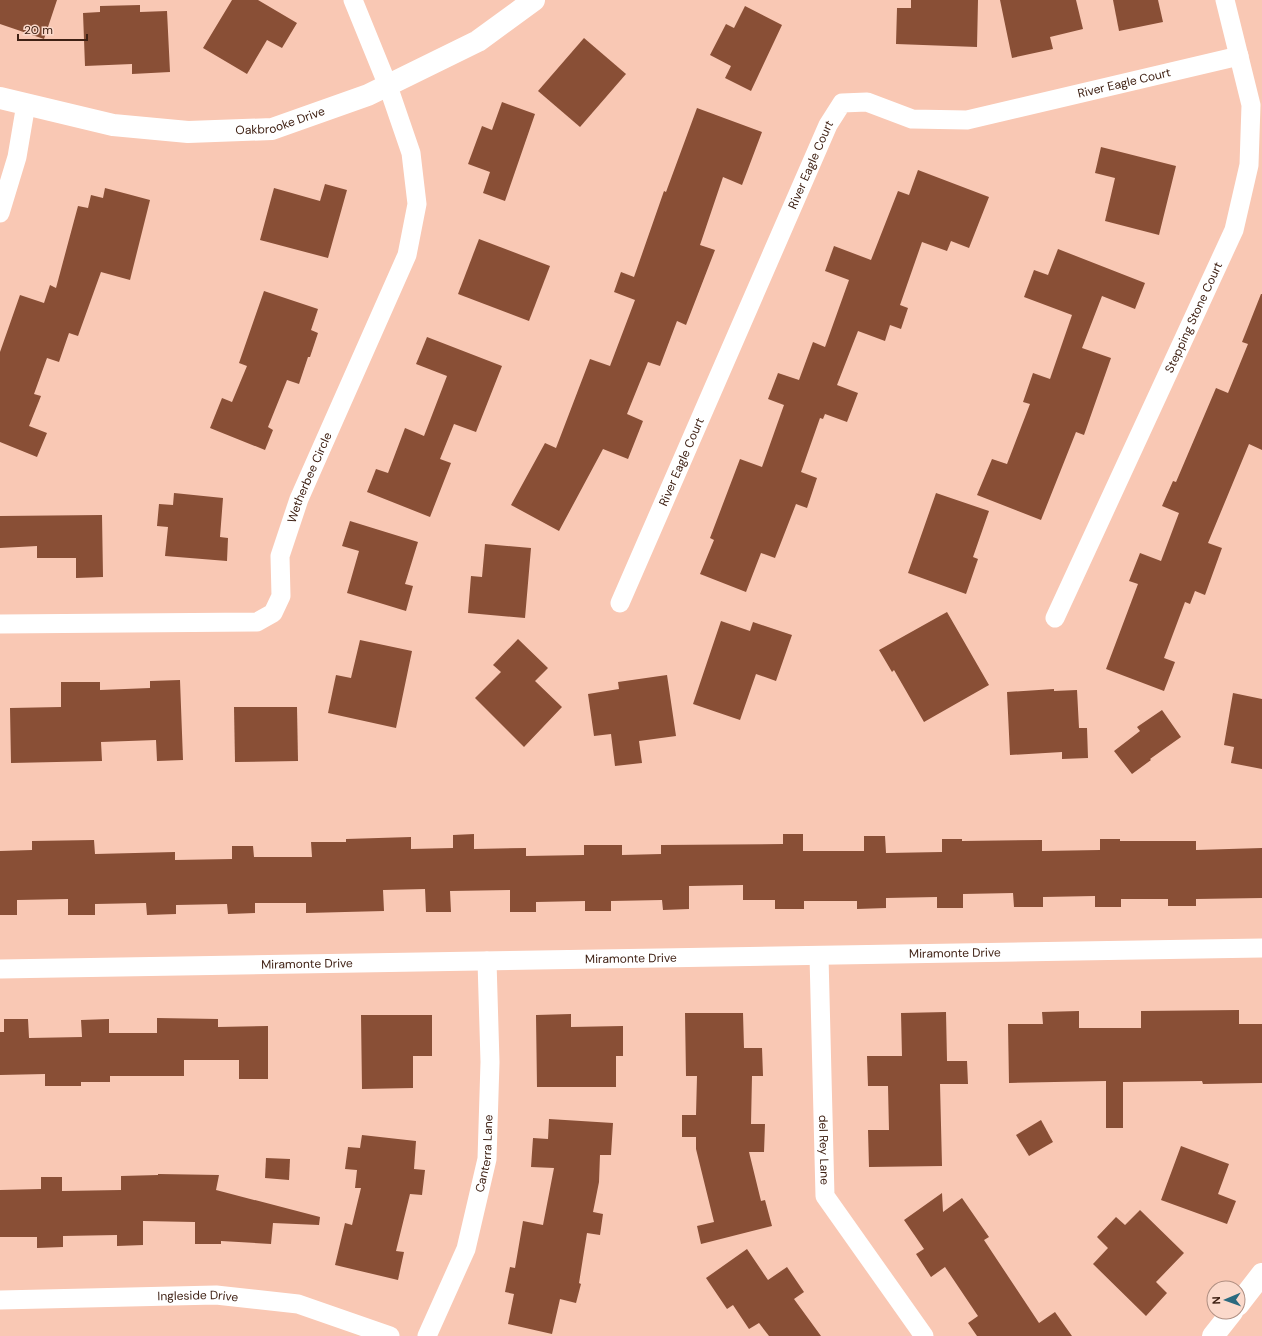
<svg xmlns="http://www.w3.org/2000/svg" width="1262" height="1336" font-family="'DM Sans',sans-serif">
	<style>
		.building { fill: #894f36 }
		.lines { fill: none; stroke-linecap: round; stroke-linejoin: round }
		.minor { stroke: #fff; stroke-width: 19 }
		.tertiary { stroke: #fff; stroke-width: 22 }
		.labels { text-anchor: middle; stroke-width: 4; stroke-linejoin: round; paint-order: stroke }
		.street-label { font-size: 12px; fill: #3f2114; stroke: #fbd9cb }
	</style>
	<rect width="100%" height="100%" fill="#f9c8b4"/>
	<g class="building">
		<path d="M 0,0 L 57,0 L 44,39 L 0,24 Z"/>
		<path d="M 232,0 L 258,0 L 297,23 L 282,48 L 267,40 L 247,74 L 203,48 Z"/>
		<path d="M 911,0 L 978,0 L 977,47 L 896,44 L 897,8 L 911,8 Z"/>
		<path d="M 1000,0 L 1076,0 L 1083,29 L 1050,37 L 1053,49 L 1012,58 Z"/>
		<path d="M 1113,0 L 1158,0 L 1163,22 L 1119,31 Z"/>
		<path d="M 140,5 L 140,12 L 167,11 L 170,72 L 132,74 L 132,64 L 85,66 L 83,13 L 100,12 L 100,6 Z"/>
		<path d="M 745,6 L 782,25 L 751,91 L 725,78 L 731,66 L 710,55 L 726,24 L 734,28 Z"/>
		<path d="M 584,38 L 626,74 L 580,127 L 538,91 Z"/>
		<path d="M 502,102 L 535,114 L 505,201 L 483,193 L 490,172 L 468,164 L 482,126 L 492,130 Z"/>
		<path d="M 697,108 L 762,132 L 742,185 L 723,177 L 700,245 L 715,250 L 686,325 L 677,321 L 660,366 L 648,362 L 627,414 L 643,421 L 628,459 L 603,449 L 559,531 L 511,505 L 545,443 L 556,448 L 590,359 L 610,366 L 635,300 L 614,292 L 621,272 L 634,277 L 664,191 L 666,192 Z"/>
		<path d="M 1101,147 L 1176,166 L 1159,235 L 1105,221 L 1115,178 L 1095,173 Z"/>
		<path d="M 918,170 L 989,197 L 969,248 L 951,241 L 947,251 L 922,242 L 900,305 L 908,308 L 901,329 L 890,325 L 885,341 L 858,331 L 837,385 L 858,393 L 847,422 L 825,414 L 823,419 L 820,418 L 801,472 L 817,478 L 807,508 L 796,504 L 775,558 L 761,553 L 746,592 L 700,574 L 714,540 L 710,538 L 740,459 L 762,467 L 784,405 L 768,399 L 778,373 L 799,380 L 813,342 L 825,347 L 849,280 L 825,271 L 834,246 L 871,260 L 898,191 L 909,195 Z"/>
		<path d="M 325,184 L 347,190 L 328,258 L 260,240 L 274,188 L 320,201 Z"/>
		<path d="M 105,188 L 150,200 L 130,280 L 101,272 L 78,336 L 69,333 L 59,362 L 47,358 L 34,394 L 41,396 L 29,426 L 47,433 L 37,457 L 0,442 L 0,352 L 20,295 L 44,303 L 50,285 L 56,288 L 78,206 L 88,208 L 91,195 L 103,198 Z"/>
		<path d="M 479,239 L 550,266 L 529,321 L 458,294 Z"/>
		<path d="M 1058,249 L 1145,283 L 1135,309 L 1102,296 L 1082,348 L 1111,358 L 1084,435 L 1076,432 L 1041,520 L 977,495 L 992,459 L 1007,464 L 1030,404 L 1023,402 L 1033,373 L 1050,379 L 1072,315 L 1024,297 L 1034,270 L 1048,275 Z"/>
		<path d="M 264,291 L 318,309 L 311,330 L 318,333 L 310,357 L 308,357 L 299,384 L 287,380 L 268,427 L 273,430 L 265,450 L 210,428 L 222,398 L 232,402 L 247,366 L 239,363 Z"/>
		<path d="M 1261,294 L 1262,294 L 1262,450 L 1249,444 L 1208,543 L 1222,548 L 1205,595 L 1195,591 L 1190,604 L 1185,602 L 1164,658 L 1175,662 L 1164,691 L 1106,669 L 1138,584 L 1129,581 L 1140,553 L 1161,561 L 1179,513 L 1162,506 L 1173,481 L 1176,482 L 1216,388 L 1228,393 L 1248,344 L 1242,342 Z"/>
		<path d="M 427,337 L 502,366 L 476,432 L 454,424 L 440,459 L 451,463 L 430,517 L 367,492 L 376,469 L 388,473 L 405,428 L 424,436 L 447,376 L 416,364 Z"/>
		<path d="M 174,493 L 223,498 L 220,537 L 228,538 L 227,561 L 165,556 L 168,527 L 157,526 L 159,504 L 173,505 Z"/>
		<path d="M 936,493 L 989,511 L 973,557 L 978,559 L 966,594 L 908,573 Z"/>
		<path d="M 102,515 L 103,577 L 76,578 L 76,558 L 37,558 L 37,546 L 0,548 L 0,516 Z"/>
		<path d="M 350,521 L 418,542 L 405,584 L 413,586 L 406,611 L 347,593 L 359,551 L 342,546 Z"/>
		<path d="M 485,544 L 531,548 L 525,618 L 468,613 L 471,576 L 482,577 Z"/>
		<path d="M 947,612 L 989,685 L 924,722 L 894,670 L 892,672 L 879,650 Z"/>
		<path d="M 721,621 L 750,631 L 753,622 L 792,635 L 776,681 L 756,674 L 740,720 L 693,704 Z"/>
		<path d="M 518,639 L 548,668 L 535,681 L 562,707 L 524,747 L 475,698 L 501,672 L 493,665 Z"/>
		<path d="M 360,640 L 412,651 L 396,728 L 328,713 L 336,675 L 351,678 Z"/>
		<path d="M 667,675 L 676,736 L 639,741 L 642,763 L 615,766 L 611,734 L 594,736 L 588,694 L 619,689 L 618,682 Z"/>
		<path d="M 180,680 L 183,760 L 157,761 L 156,740 L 101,742 L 102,761 L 11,763 L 10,708 L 61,707 L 61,682 L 100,682 L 100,690 L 150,688 L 150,681 Z"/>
		<path d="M 1054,689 L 1054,691 L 1077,690 L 1079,728 L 1087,728 L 1088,758 L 1062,759 L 1062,752 L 1010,755 L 1007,692 Z"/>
		<path d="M 1233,693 L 1262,699 L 1262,769 L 1231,763 L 1234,747 L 1224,745 Z"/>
		<path d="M 234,707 L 297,707 L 298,761 L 235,762 Z"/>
		<path d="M 1162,710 L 1181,737 L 1150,759 L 1151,760 L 1132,774 L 1114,751 L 1140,731 L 1137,727 Z"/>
		<path d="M 474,834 L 474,849 L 526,848 L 526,856 L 584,855 L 584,845 L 622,845 L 622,855 L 661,854 L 661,845 L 783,844 L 783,834 L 803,834 L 803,851 L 864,851 L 864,836 L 885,836 L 886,853 L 942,852 L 942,839 L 962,839 L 962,841 L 1042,840 L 1042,851 L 1100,850 L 1100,839 L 1120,839 L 1120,841 L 1196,841 L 1196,850 L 1262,848 L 1262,898 L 1196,899 L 1196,906 L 1168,906 L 1168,899 L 1121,899 L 1121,907 L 1095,907 L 1095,896 L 1043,897 L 1043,907 L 1014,907 L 1013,893 L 963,894 L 963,908 L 937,908 L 937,897 L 886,898 L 886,908 L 857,909 L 857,901 L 804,901 L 804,909 L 775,909 L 775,900 L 743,900 L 743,885 L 689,886 L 689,909 L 663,910 L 662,900 L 611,901 L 611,911 L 585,911 L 585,901 L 536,902 L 536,912 L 510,912 L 510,890 L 450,891 L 451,912 L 426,912 L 425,889 L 383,890 L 384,911 L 306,913 L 306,903 L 255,903 L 255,913 L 228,914 L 227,904 L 176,905 L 176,914 L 147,915 L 146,903 L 95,904 L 95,915 L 68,915 L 68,899 L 17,900 L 17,915 L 0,915 L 0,851 L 32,850 L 32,841 L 94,840 L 95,854 L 175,852 L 175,860 L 232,859 L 232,846 L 253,846 L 254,857 L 312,857 L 311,842 L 346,842 L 346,839 L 411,837 L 411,849 L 453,848 L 453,835 Z"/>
		<path d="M 1239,1010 L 1239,1024 L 1262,1024 L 1262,1083 L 1203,1084 L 1202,1081 L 1123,1082 L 1123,1128 L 1106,1128 L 1106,1081 L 1009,1083 L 1008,1024 L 1043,1024 L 1042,1012 L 1079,1011 L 1079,1028 L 1141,1028 L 1141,1011 Z"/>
		<path d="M 946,1012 L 947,1061 L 967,1061 L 968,1084 L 940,1084 L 942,1166 L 869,1167 L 868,1130 L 889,1130 L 888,1086 L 868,1086 L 867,1056 L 902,1056 L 901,1013 Z"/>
		<path d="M 685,1013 L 743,1013 L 744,1048 L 762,1048 L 763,1076 L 752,1076 L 751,1124 L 765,1124 L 764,1152 L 749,1152 L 761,1201 L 765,1200 L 772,1226 L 701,1244 L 697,1226 L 714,1222 L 696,1149 L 696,1137 L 682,1137 L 682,1115 L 696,1115 L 697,1076 L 686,1076 Z"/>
		<path d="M 571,1014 L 571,1027 L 623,1026 L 623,1056 L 616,1056 L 616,1087 L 537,1087 L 536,1015 Z"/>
		<path d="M 361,1015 L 432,1015 L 432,1056 L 413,1056 L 413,1088 L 362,1089 Z"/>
		<path d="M 157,1018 L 218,1019 L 218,1027 L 268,1026 L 268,1079 L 239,1079 L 239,1060 L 184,1060 L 184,1076 L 110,1076 L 110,1082 L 81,1082 L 81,1086 L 45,1086 L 45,1074 L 0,1075 L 0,1032 L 4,1032 L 4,1019 L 28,1019 L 29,1038 L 82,1037 L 81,1020 L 109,1019 L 109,1033 L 157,1033 Z"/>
		<path d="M 549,1119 L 613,1123 L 611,1155 L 600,1155 L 599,1182 L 593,1212 L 603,1214 L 600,1235 L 587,1233 L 579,1283 L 581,1284 L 576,1303 L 560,1299 L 552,1334 L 508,1324 L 514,1294 L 505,1292 L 510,1267 L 515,1268 L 523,1221 L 543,1225 L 554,1168 L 531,1167 L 533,1138 L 548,1139 Z"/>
		<path d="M 1041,1120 L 1053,1142 L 1029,1156 L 1016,1135 Z"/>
		<path d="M 362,1135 L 416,1141 L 414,1169 L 425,1170 L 422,1195 L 410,1194 L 396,1251 L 404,1252 L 398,1280 L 335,1265 L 345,1223 L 352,1225 L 361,1188 L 355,1188 L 357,1170 L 345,1169 L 348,1147 L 360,1148 Z"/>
		<path d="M 1181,1146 L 1229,1164 L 1218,1194 L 1236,1201 L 1227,1224 L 1161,1200 Z"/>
		<path d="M 266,1158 L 290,1159 L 289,1180 L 265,1178 Z"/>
		<path d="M 158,1174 L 219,1175 L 216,1190 L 320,1217 L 319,1225 L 273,1223 L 271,1244 L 221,1241 L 221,1244 L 195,1244 L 195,1222 L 143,1221 L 143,1245 L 117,1246 L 117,1235 L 63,1236 L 63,1247 L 37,1248 L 37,1237 L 0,1237 L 0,1190 L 41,1189 L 41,1177 L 62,1177 L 62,1191 L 121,1190 L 121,1176 L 158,1175 Z"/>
		<path d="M 942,1193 L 943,1212 L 962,1198 L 989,1237 L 984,1240 L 1039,1323 L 1055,1312 L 1072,1336 L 977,1336 L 968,1323 L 978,1316 L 945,1267 L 931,1277 L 916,1254 L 924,1249 L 904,1220 Z"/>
		<path d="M 1140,1210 L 1184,1253 L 1156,1282 L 1167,1293 L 1146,1316 L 1093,1264 L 1108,1248 L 1097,1237 L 1116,1217 L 1125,1225 Z"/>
		<path d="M 747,1249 L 768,1280 L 787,1267 L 804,1292 L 794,1299 L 821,1336 L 769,1336 L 759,1323 L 749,1329 L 733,1305 L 727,1309 L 706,1278 Z"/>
	</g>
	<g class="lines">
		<g class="minor">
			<path d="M 0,213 L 17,157 L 26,104"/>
			<path id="s1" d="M 620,603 L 828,125 L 842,103 L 867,102 L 912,119 L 967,120 L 1239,56"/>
			<path id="s2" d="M 1055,618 L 1234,230 L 1249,165 L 1251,105 L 1225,0"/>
			<path id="s3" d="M 0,624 L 257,622 L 273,613 L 281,596 L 280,556 L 299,499 L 407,255 L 417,204 L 411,153 L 388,86 L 353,0"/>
			<path id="s4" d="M 819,956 L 825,1196 L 924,1336"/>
			<path id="s5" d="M 0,969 L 1262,948"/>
			<path id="s6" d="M 0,1300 L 216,1295 L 298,1304 L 390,1336"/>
			<path id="s7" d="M 427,1336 L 466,1249 L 487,1159 L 490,1062 L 487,961"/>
		</g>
		<g class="tertiary">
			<path id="s8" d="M 0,98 L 113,125 L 188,132 L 272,129 L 368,95 L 478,41 L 534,0"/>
			<path d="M 1238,1305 L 1262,1274"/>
			<path d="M 1213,1336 L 1232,1312"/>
		</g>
	</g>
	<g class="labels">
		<g class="street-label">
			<text dy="4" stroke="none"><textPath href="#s1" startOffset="837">River Eagle Court</textPath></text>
			<text dy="4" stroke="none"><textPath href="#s8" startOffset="285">Oakbrooke Drive</textPath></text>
			<text dy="4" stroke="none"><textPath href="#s1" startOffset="478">River Eagle Court</textPath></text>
			<text dy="4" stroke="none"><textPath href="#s2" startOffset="331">Stepping Stone Court</textPath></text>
			<text dy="4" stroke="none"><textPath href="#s1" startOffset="154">River Eagle Court</textPath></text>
			<text dy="4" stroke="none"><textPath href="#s3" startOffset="418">Wetherbee Circle</textPath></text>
			<text dy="4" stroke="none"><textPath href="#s5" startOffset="955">Miramonte Drive</textPath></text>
			<text dy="4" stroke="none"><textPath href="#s5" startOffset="631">Miramonte Drive</textPath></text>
			<text dy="4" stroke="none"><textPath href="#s5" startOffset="307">Miramonte Drive</textPath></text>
			<text dy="4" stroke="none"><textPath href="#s4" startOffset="194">del Rey Lane</textPath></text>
			<text dy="4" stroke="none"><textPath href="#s7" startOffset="193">Canterra Lane</textPath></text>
			<text dy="4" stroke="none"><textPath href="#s6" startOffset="198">Ingleside Drive</textPath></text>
		</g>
	</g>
	<g transform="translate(1226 1300) rotate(268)"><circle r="19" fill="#fbd9cb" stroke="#b08f82"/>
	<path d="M0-3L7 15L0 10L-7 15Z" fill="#2b6a7f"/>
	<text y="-6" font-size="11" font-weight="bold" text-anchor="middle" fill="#3f2114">N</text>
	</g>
	<path d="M18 34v6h69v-6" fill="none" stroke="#3f2114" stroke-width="2"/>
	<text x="24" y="34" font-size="12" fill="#3f2114" stroke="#fbd9cb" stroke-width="3" paint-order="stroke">20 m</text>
</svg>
